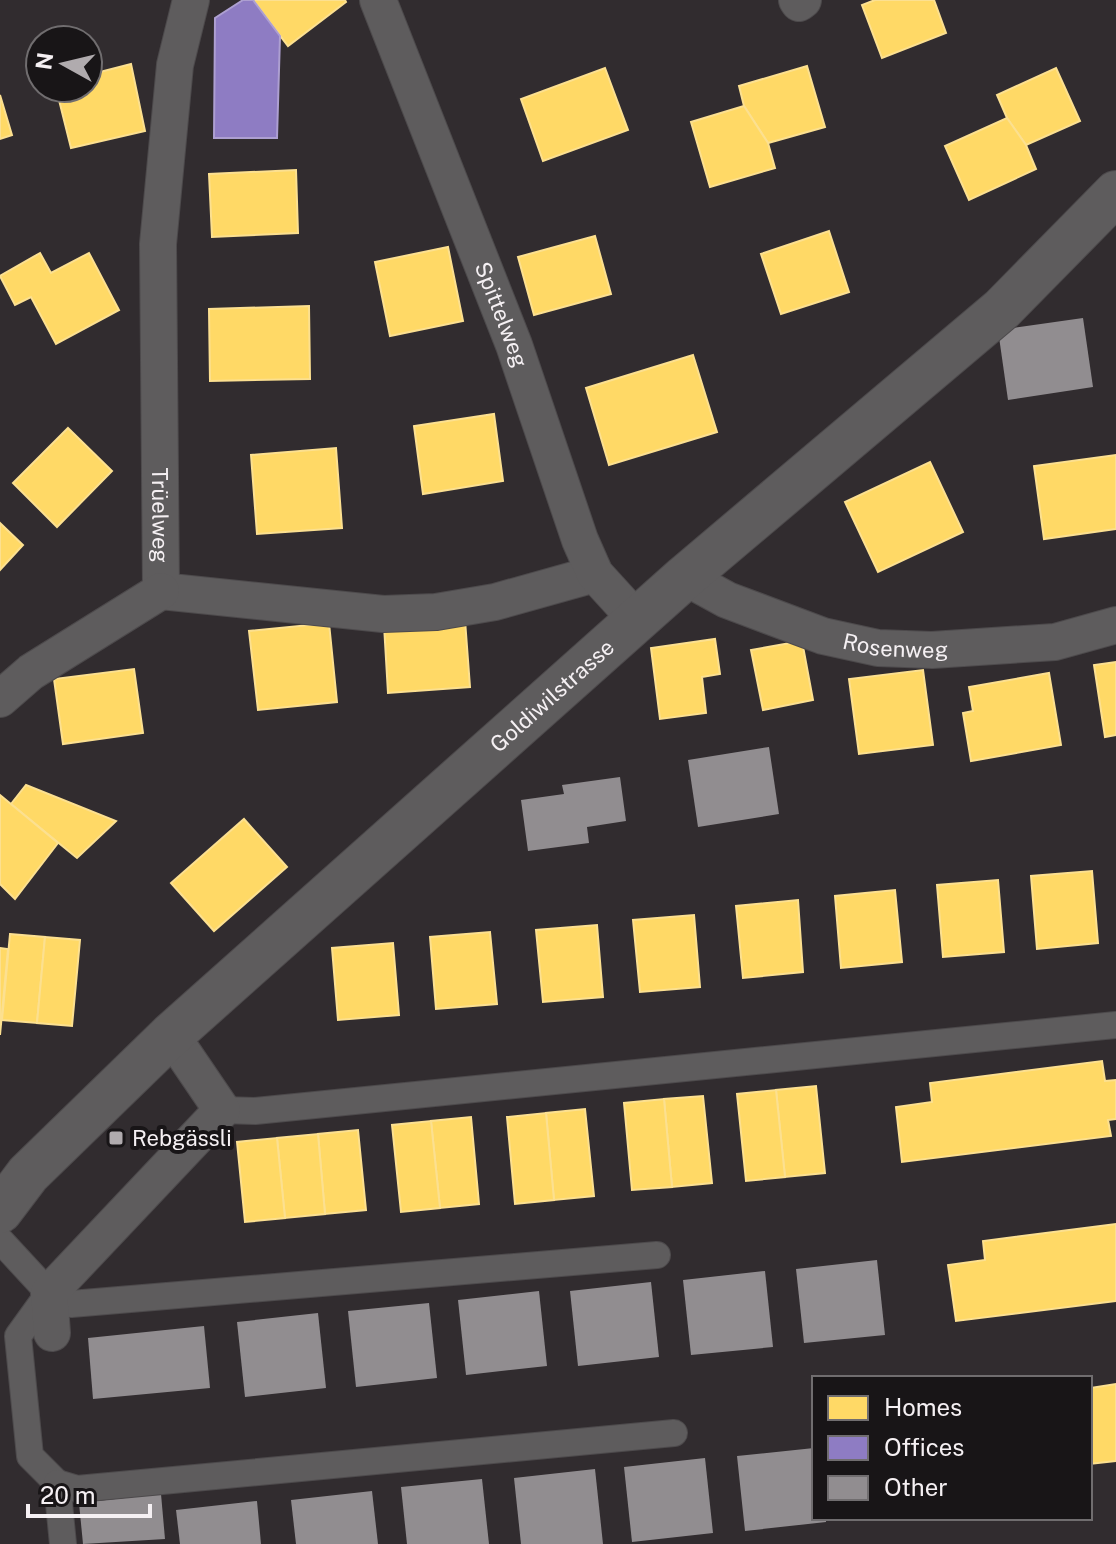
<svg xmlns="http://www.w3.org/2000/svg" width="1116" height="1544" font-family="'Public Sans',sans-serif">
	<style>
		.homes { fill: #ffd966; stroke: #fce090; stroke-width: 2 }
		.offices { fill: #8e7cc3; stroke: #ad9fd1; stroke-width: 2 }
		.building { fill: #918d90 }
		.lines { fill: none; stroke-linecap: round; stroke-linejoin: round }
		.pedestrian-casing { stroke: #4d4a4c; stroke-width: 28 }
		.minor-casing { stroke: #4d4a4c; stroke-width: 38 }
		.tertiary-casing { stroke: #4d4a4c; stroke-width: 46 }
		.pedestrian { stroke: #5e5c5d; stroke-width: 26 }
		.minor { stroke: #5e5c5d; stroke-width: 36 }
		.tertiary { stroke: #5e5c5d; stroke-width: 44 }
		.poi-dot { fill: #b0abae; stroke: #181517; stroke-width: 3 }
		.labels { text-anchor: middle; stroke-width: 8; stroke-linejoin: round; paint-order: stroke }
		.street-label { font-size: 22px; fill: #f5f0f3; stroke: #181517 }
		.poi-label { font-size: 22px; fill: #f5f0f3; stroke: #181517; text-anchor: start }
	</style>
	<rect width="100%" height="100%" fill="#312c2f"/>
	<g class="homes">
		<path d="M 253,0 L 345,0 L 346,2 L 288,46 Z"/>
		<path d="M 875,0 L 934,0 L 946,33 L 882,58 L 862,5 Z"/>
		<path d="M 131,64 L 145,131 L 71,148 L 56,88 L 88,88 L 88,75 Z"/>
		<path d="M 807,66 L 825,127 L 768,143 L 744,106 L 739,86 Z"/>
		<path d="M 605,68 L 628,130 L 543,161 L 521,99 Z"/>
		<path d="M 1056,68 L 1080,121 L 1026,145 L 1007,118 L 997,95 Z"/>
		<path d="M 0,95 L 12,135 L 0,139 Z"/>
		<path d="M 744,106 L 768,143 L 775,168 L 710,187 L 691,122 Z"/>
		<path d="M 1007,118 L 1026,145 L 1036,169 L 969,200 L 945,146 Z"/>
		<path d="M 296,170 L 298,233 L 212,237 L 209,174 Z"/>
		<path d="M 829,231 L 849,292 L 781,314 L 761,254 Z"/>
		<path d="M 595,236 L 611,294 L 534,315 L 518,257 Z"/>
		<path d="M 448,247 L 463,321 L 390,336 L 375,262 Z"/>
		<path d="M 40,253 L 51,273 L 89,253 L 119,310 L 56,344 L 31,297 L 15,305 L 0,276 Z"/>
		<path d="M 309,306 L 310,379 L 210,381 L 209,309 Z"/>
		<path d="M 693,355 L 717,432 L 609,465 L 586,388 Z"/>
		<path d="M 494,414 L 503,481 L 423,494 L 414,426 Z"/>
		<path d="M 68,428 L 112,471 L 57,527 L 13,483 Z"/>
		<path d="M 336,448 L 342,528 L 257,534 L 251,455 Z"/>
		<path d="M 1116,455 L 1116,529 L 1044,539 L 1034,466 Z"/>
		<path d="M 930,462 L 963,532 L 878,572 L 845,502 Z"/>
		<path d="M 0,523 L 23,545 L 0,570 Z"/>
		<path d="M 465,620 L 470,687 L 388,693 L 384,625 Z"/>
		<path d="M 329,623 L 337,702 L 258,710 L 249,631 Z"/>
		<path d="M 715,639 L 720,674 L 702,677 L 706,713 L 660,719 L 651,648 Z"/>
		<path d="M 802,641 L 813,700 L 763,710 L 751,650 Z"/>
		<path d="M 1116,662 L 1116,735 L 1105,737 L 1094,665 Z"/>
		<path d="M 134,669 L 143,733 L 63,744 L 54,679 Z"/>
		<path d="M 923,670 L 933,745 L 859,754 L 849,679 Z"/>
		<path d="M 1049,673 L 1061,745 L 971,761 L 963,713 L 973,711 L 969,687 Z"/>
		<path d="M 26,785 L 116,821 L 77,858 L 11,804 Z"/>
		<path d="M 0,795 L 58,843 L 15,899 L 0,884 Z"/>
		<path d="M 244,819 L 287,867 L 214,931 L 171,883 Z"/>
		<path d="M 1092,871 L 1098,943 L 1037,949 L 1031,876 Z"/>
		<path d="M 998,880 L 1004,952 L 943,957 L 937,885 Z"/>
		<path d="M 895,890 L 902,962 L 841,968 L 835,896 Z"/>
		<path d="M 798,900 L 803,972 L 743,978 L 736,906 Z"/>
		<path d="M 694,915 L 700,987 L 640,992 L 633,920 Z"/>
		<path d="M 597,925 L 603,997 L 543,1002 L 536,930 Z"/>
		<path d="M 490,932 L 497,1004 L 436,1009 L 430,937 Z"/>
		<path d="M 10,934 L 45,937 L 37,1023 L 2,1020 Z"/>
		<path d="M 45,937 L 80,940 L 72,1026 L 37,1023 Z"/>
		<path d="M 393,943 L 399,1015 L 338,1020 L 332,948 Z"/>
		<path d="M 0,948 L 8,949 L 0,1035 Z"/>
		<path d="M 1102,1061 L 1105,1081 L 1116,1080 L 1116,1119 L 1108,1120 L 1111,1136 L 902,1162 L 896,1107 L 932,1102 L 930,1083 Z"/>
		<path d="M 816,1086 L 825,1173 L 785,1177 L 776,1090 Z"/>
		<path d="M 776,1090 L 785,1177 L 746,1181 L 737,1094 Z"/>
		<path d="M 703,1096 L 712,1183 L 672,1187 L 664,1099 Z"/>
		<path d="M 664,1099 L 672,1187 L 632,1190 L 624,1103 Z"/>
		<path d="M 585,1109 L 594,1196 L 554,1200 L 546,1113 Z"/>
		<path d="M 546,1113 L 554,1200 L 515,1204 L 507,1117 Z"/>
		<path d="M 471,1117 L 479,1204 L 440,1208 L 431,1121 Z"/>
		<path d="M 431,1121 L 440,1208 L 401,1212 L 392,1125 Z"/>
		<path d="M 358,1130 L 366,1210 L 325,1214 L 318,1134 Z"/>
		<path d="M 318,1134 L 325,1214 L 285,1218 L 277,1138 Z"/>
		<path d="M 277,1138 L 285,1218 L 245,1222 L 237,1142 Z"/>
		<path d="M 1116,1224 L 1116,1301 L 956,1321 L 948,1265 L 985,1260 L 983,1241 Z"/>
		<path d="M 1116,1384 L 1116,1461 L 1090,1464 L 1090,1388 Z"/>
	</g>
	<path class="offices" d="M 243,0 L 253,0 L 280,36 L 277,138 L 214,138 L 215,18 Z"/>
	<g class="building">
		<path d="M 1083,318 L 1093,387 L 1008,400 L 998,330 Z"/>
		<path d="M 769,747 L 779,814 L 698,827 L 688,760 Z"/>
		<path d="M 620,777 L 626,821 L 587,827 L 589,843 L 528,851 L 521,800 L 564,794 L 562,785 Z"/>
		<path d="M 877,1260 L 885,1335 L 804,1343 L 796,1269 Z"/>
		<path d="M 765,1271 L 773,1347 L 691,1355 L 683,1280 Z"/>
		<path d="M 651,1282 L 659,1357 L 578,1366 L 570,1291 Z"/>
		<path d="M 539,1291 L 547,1366 L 466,1375 L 458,1300 Z"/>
		<path d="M 429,1303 L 437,1378 L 356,1387 L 348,1311 Z"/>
		<path d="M 318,1313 L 326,1388 L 245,1397 L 237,1322 Z"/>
		<path d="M 204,1326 L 210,1388 L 93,1399 L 88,1338 Z"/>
		<path d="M 814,1448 L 814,1518 L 826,1518 L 826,1522 L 745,1531 L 737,1456 Z"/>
		<path d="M 705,1458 L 713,1533 L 632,1542 L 624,1467 Z"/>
		<path d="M 595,1469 L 603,1544 L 521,1544 L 514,1478 Z"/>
		<path d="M 482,1479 L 489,1544 L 407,1544 L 401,1487 Z"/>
		<path d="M 372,1491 L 378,1544 L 296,1544 L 291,1500 Z"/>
		<path d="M 161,1494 L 165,1539 L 83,1544 L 79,1503 Z"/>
		<path d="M 257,1501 L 261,1544 L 180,1544 L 176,1510 Z"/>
	</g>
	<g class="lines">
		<defs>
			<g id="pedestrian">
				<path d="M 222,1110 L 255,1111 L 1116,1025"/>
				<path d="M 0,1240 L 49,1293 L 18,1336 L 30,1456 L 57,1483 L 63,1544"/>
				<path d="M 49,1293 L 71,1304 L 657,1255"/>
				<path d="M 57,1483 L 77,1489 L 674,1433"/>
			</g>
			<g id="minor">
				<path id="s1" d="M 191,0 L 175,65 L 158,244 L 161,591 L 383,614 L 436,612 L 495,602 L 595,574"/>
				<path id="s2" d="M 378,0 L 514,345 L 580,540 L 595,574 L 637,620"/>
				<path d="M 797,0 L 799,3 L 803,0"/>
				<path id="s3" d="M 685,577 L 727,600 L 823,636 L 878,648 L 932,650 L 1055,642 L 1116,625"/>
				<path d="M 0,699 L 31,672 L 161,591"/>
				<path d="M 52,1333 L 49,1293 L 222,1110 L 171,1035"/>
			</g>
			<g id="tertiary">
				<path id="s4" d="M 0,1211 L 28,1174 L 171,1035 L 685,577 L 1002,309 L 1116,193"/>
			</g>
		</defs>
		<use href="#pedestrian" class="pedestrian-casing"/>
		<use href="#minor" class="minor-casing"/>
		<use href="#tertiary" class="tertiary-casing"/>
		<use href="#pedestrian" class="pedestrian"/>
		<use href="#minor" class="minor"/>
		<use href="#tertiary" class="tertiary"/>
	</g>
	<rect class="poi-dot" x="108" y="1130" width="16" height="16" rx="4"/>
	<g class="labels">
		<g class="street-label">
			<text dy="8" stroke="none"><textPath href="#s2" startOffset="338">Spittelweg</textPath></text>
			<text dy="8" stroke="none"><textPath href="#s1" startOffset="518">Trüelweg</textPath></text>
			<text dy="8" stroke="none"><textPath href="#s3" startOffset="224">Rosenweg</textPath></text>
			<text dy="8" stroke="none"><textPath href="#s4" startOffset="756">Goldiwilstrasse</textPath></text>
		</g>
		<g class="poi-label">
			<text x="132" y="1146">Rebgässli</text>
		</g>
	</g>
	<rect x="812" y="1376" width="280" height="144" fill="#181517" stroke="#706d6f" stroke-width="2"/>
	<rect x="828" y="1396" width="40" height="24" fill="#ffd966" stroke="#706d6f" stroke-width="2"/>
	<text x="884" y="1416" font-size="24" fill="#f5f0f3">Homes</text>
	<rect x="828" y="1436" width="40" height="24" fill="#8e7cc3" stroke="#706d6f" stroke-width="2"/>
	<text x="884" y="1456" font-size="24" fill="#f5f0f3">Offices</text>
	<rect x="828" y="1476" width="40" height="24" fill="#918d90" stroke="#706d6f" stroke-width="2"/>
	<text x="884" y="1496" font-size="24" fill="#f5f0f3">Other</text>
	<g transform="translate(64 64) rotate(278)"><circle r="38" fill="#181517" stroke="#706d6f" stroke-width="2"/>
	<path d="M0-6L14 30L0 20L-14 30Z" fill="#b0abae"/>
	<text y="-12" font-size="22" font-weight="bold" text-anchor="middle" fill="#f5f0f3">N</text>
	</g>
	<path d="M28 1504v12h122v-12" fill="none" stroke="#f5f0f3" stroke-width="4"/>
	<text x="40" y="1504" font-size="24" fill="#f5f0f3" stroke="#181517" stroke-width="6" paint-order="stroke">20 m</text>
</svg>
